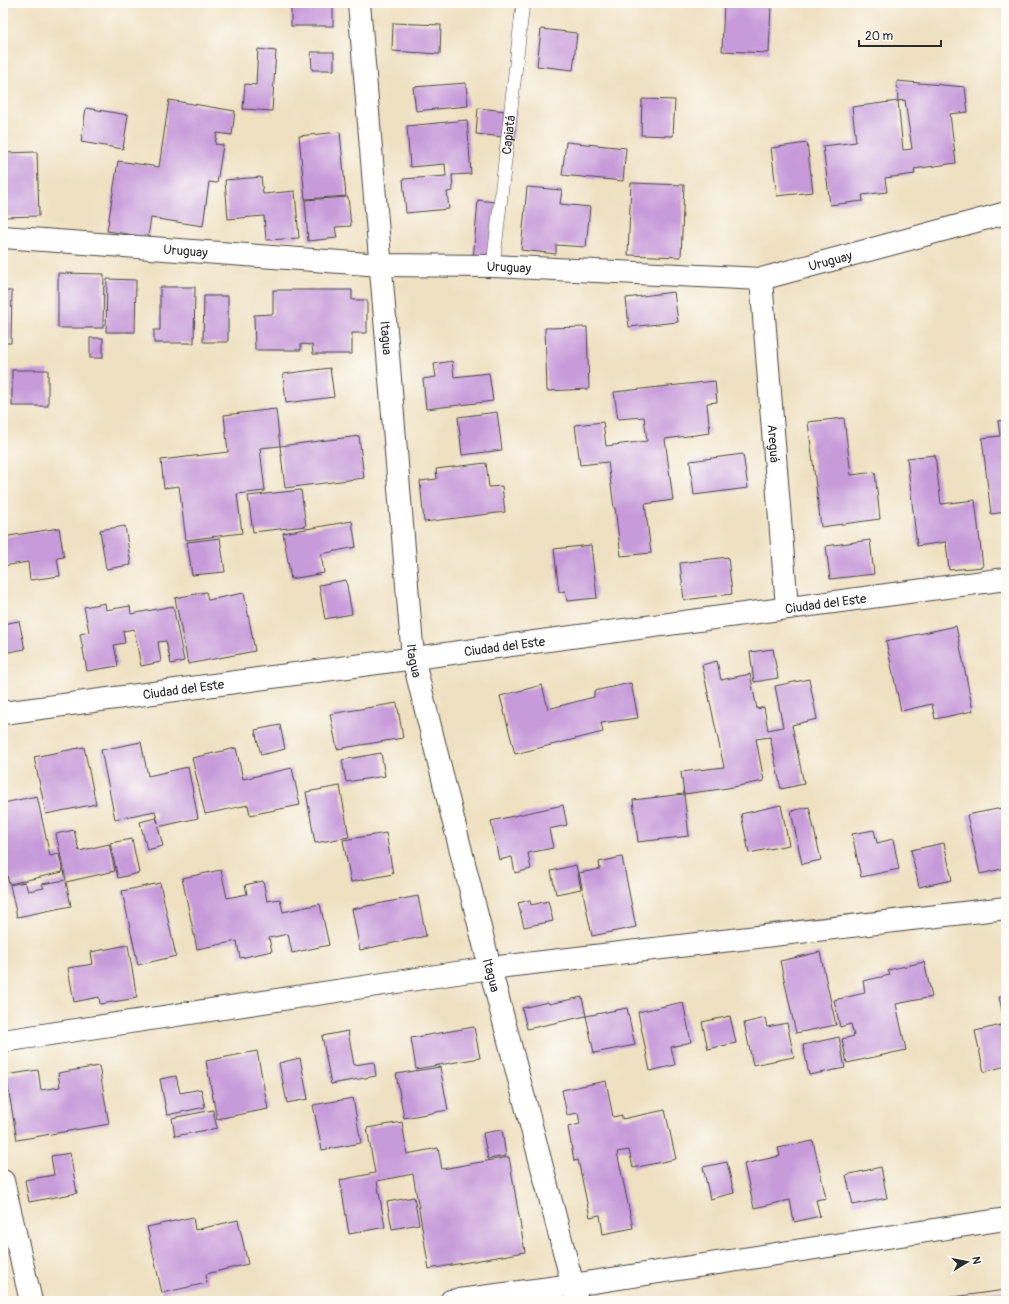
<svg xmlns="http://www.w3.org/2000/svg" width="1009" height="1304" font-family="Pangolin,sans-serif">
	<style>
		.building { fill: #c79bda; fill-rule: evenodd }
		.lines { fill: none; stroke-linecap: round; stroke-linejoin: round }
		.lane-casing { stroke: #484642; stroke-width: 14 }
		.street-casing { stroke: #484642; stroke-width: 24 }
		.lane { stroke: #fff; stroke-width: 13 }
		.street { stroke: #fff; stroke-width: 22 }
		.labels { text-anchor: middle; stroke-width: 3.5; stroke-linejoin: round; paint-order: stroke }
		.street-label { font-size: 13px; fill: #2b2b2b; stroke: #fdfcf7 }
	</style>
	<rect width="100%" height="100%" fill="#fdfcf7"/>
	<filter id="ink" filterUnits="userSpaceOnUse"><feTurbulence type="fractalNoise" baseFrequency=".025" numOctaves="2"/><feDisplacementMap in="SourceGraphic" scale="8" xChannelSelector="R" yChannelSelector="G"/><feConvolveMatrix kernelMatrix="1 2 1 2 8 2 1 2 1" color-interpolation-filters="sRGB"/></filter>
	<filter id="wash" filterUnits="userSpaceOnUse"><feTurbulence type="fractalNoise" baseFrequency=".012" numOctaves="4" result="noise"/><feDisplacementMap in="SourceGraphic" scale="16" xChannelSelector="R" yChannelSelector="G"/><feGaussianBlur stdDeviation="0.9" result="paint"/><feColorMatrix in="noise" values="0 0 0 0 0 0 0 0 0 0 0 0 0 0 0 0 0 1.4 0 .05"/><feComposite in="paint" operator="in"/></filter>
	<g filter="url(#wash)">
		<rect width="100%" height="100%" fill="#efe0c1"/>
		<g id="blocks">
			<g class="building">
				<rect x="291" y="3" width="42" height="23"/>
				<path d="M 724,3 L 771,4 L 769,53 L 722,51 Z"/>
				<path d="M 393,23 L 441,25 L 440,54 L 392,51 Z"/>
				<path d="M 541,29 L 577,33 L 573,70 L 537,66 Z"/>
				<path d="M 258,49 L 276,51 L 272,111 L 243,109 L 245,84 L 256,85 Z"/>
				<path d="M 311,52 L 334,52 L 334,70 L 312,70 Z"/>
				<path d="M 897,81 L 965,87 L 968,112 L 950,114 L 956,163 L 914,169 L 915,174 L 885,178 L 887,192 L 862,195 L 863,201 L 830,205 L 823,146 L 856,142 L 852,107 L 898,101 ZM 905,100 L 912,149 L 903,150 L 898,101 Z"/>
				<path d="M 466,83 L 468,106 L 416,111 L 413,87 Z"/>
				<path d="M 642,99 L 675,100 L 673,136 L 641,135 Z"/>
				<path d="M 169,100 L 235,111 L 232,135 L 217,133 L 215,144 L 223,145 L 217,183 L 209,182 L 203,226 L 151,218 L 148,237 L 107,231 L 118,161 L 159,167 Z"/>
				<path d="M 86,108 L 128,115 L 123,149 L 81,142 Z"/>
				<path d="M 478,108 L 516,112 L 513,138 L 476,134 Z"/>
				<path d="M 467,120 L 471,174 L 452,175 L 453,191 L 447,192 L 449,209 L 406,213 L 403,179 L 446,176 L 445,164 L 410,167 L 407,126 Z"/>
				<path d="M 340,132 L 346,196 L 305,199 L 299,136 Z"/>
				<path d="M 566,142 L 626,148 L 623,181 L 562,175 Z"/>
				<path d="M 807,143 L 813,192 L 777,196 L 771,148 Z"/>
				<path d="M 37,152 L 39,216 L 3,217 L 3,153 Z"/>
				<path d="M 261,177 L 263,194 L 295,191 L 299,238 L 266,240 L 264,216 L 228,219 L 225,180 Z"/>
				<path d="M 631,183 L 684,185 L 681,257 L 628,255 Z"/>
				<path d="M 527,187 L 562,190 L 560,204 L 590,207 L 586,247 L 556,245 L 556,254 L 521,250 Z"/>
				<path d="M 348,197 L 351,226 L 335,227 L 337,238 L 308,241 L 305,200 Z"/>
				<path d="M 478,200 L 503,203 L 497,263 L 473,260 Z"/>
				<path d="M 58,273 L 104,274 L 103,328 L 58,328 Z"/>
				<path d="M 107,279 L 136,280 L 135,332 L 106,332 Z"/>
				<path d="M 160,287 L 195,287 L 194,343 L 154,343 L 154,330 L 160,330 Z"/>
				<path d="M 273,290 L 352,290 L 352,300 L 367,300 L 367,333 L 352,333 L 352,354 L 313,354 L 312,345 L 301,344 L 301,350 L 255,350 L 254,315 L 273,314 Z"/>
				<path d="M 3,291 L 12,291 L 11,343 L 3,343 Z"/>
				<path d="M 674,292 L 678,322 L 629,327 L 626,298 Z"/>
				<path d="M 204,296 L 228,296 L 228,342 L 203,342 Z"/>
				<path d="M 587,327 L 589,389 L 547,391 L 545,328 Z"/>
				<rect x="90" y="338" width="13" height="20"/>
				<path d="M 452,361 L 454,377 L 489,373 L 493,401 L 426,409 L 423,379 L 436,377 L 434,364 Z"/>
				<path d="M 330,368 L 334,397 L 286,403 L 283,374 Z"/>
				<rect x="12" y="370" width="36" height="36"/>
				<path d="M 715,381 L 717,402 L 707,403 L 710,433 L 665,439 L 673,500 L 645,504 L 651,553 L 621,556 L 615,508 L 614,508 L 608,462 L 580,465 L 575,425 L 603,422 L 606,446 L 647,441 L 644,417 L 618,419 L 614,392 Z"/>
				<path d="M 276,409 L 280,446 L 260,448 L 265,491 L 237,494 L 242,533 L 186,540 L 179,486 L 164,488 L 161,460 L 228,452 L 224,415 Z"/>
				<path d="M 497,412 L 502,450 L 462,455 L 458,417 Z"/>
				<path d="M 844,418 L 851,475 L 875,472 L 880,519 L 821,527 L 808,422 Z"/>
				<path d="M 1006,420 L 1006,512 L 991,514 L 982,438 L 1000,436 L 998,421 Z"/>
				<path d="M 359,436 L 364,478 L 285,488 L 280,446 Z"/>
				<path d="M 743,454 L 748,488 L 694,495 L 690,461 Z"/>
				<path d="M 935,455 L 941,504 L 975,500 L 983,567 L 949,570 L 946,542 L 917,546 L 907,458 Z"/>
				<path d="M 486,463 L 489,487 L 502,486 L 505,512 L 424,522 L 420,481 L 437,479 L 436,469 Z"/>
				<path d="M 301,490 L 306,526 L 253,532 L 248,496 Z"/>
				<path d="M 352,521 L 356,547 L 321,554 L 324,573 L 291,579 L 283,533 Z"/>
				<path d="M 125,526 L 131,565 L 106,569 L 100,530 Z"/>
				<path d="M 59,528 L 64,557 L 57,558 L 60,576 L 30,580 L 28,562 L 3,566 L 3,537 Z"/>
				<path d="M 220,538 L 225,572 L 192,575 L 187,542 Z"/>
				<path d="M 870,540 L 874,574 L 830,579 L 826,546 Z"/>
				<path d="M 591,545 L 597,598 L 567,601 L 565,591 L 559,592 L 554,549 Z"/>
				<path d="M 728,557 L 732,594 L 684,600 L 680,563 Z"/>
				<path d="M 346,580 L 352,614 L 325,619 L 319,585 Z"/>
				<path d="M 206,592 L 208,600 L 244,593 L 255,651 L 188,664 L 175,598 Z"/>
				<path d="M 105,603 L 106,610 L 130,606 L 131,614 L 173,606 L 184,661 L 171,664 L 166,641 L 158,642 L 161,662 L 141,666 L 134,629 L 123,631 L 125,643 L 114,645 L 118,666 L 87,671 L 80,634 L 89,632 L 84,607 Z"/>
				<path d="M 19,621 L 25,649 L 3,653 L 3,624 Z"/>
				<path d="M 956,626 L 973,711 L 935,719 L 932,704 L 901,711 L 886,641 Z"/>
				<path d="M 773,649 L 778,678 L 754,682 L 750,652 Z"/>
				<path d="M 717,661 L 721,680 L 750,674 L 757,709 L 764,707 L 768,730 L 783,727 L 775,686 L 809,679 L 817,719 L 792,725 L 804,784 L 781,789 L 770,737 L 756,739 L 764,781 L 728,788 L 684,794 L 681,772 L 724,767 L 702,665 Z"/>
				<path d="M 631,683 L 638,718 L 601,723 L 603,732 L 515,754 L 500,696 L 542,685 L 548,709 L 594,697 L 594,691 Z"/>
				<path d="M 397,703 L 403,738 L 337,749 L 330,714 Z"/>
				<path d="M 280,725 L 285,749 L 261,755 L 255,730 Z"/>
				<path d="M 141,742 L 148,776 L 188,767 L 198,818 L 158,827 L 163,846 L 147,850 L 140,822 L 156,818 L 158,823 L 155,811 L 115,819 L 101,750 Z"/>
				<path d="M 84,747 L 96,804 L 46,814 L 34,757 Z"/>
				<path d="M 236,748 L 243,779 L 292,768 L 300,805 L 250,815 L 248,805 L 205,814 L 192,758 Z"/>
				<path d="M 381,753 L 385,776 L 346,782 L 342,760 Z"/>
				<path d="M 340,786 L 349,837 L 315,843 L 306,792 Z"/>
				<path d="M 684,794 L 689,836 L 638,842 L 633,800 Z"/>
				<path d="M 37,796 L 50,856 L 59,854 L 63,872 L 9,884 L 3,858 L 3,803 Z"/>
				<path d="M 563,805 L 567,825 L 549,829 L 553,848 L 528,853 L 531,869 L 515,873 L 512,857 L 499,860 L 491,821 Z"/>
				<path d="M 781,805 L 789,845 L 749,853 L 741,814 Z"/>
				<path d="M 809,807 L 821,860 L 802,864 L 791,811 Z"/>
				<path d="M 1002,808 L 1006,829 L 1006,868 L 980,874 L 967,815 Z"/>
				<path d="M 74,830 L 79,851 L 109,844 L 115,871 L 66,882 L 71,906 L 17,917 L 10,885 L 25,882 L 28,891 L 44,888 L 42,884 L 66,880 L 56,834 Z"/>
				<path d="M 874,830 L 877,843 L 893,839 L 899,869 L 861,877 L 852,834 Z"/>
				<path d="M 386,833 L 393,874 L 351,882 L 343,840 Z"/>
				<path d="M 132,839 L 139,873 L 118,878 L 110,843 Z"/>
				<path d="M 944,843 L 952,880 L 919,887 L 911,850 Z"/>
				<path d="M 622,857 L 636,927 L 592,936 L 579,873 L 600,869 L 599,862 Z"/>
				<path d="M 576,865 L 581,889 L 556,894 L 551,871 Z"/>
				<path d="M 221,870 L 227,898 L 247,894 L 245,885 L 263,881 L 267,901 L 280,899 L 283,912 L 320,904 L 329,945 L 292,953 L 288,934 L 269,938 L 272,951 L 240,958 L 237,941 L 197,949 L 182,878 Z"/>
				<path d="M 160,883 L 176,956 L 138,965 L 122,891 Z"/>
				<path d="M 418,896 L 426,936 L 360,950 L 352,909 Z"/>
				<path d="M 530,900 L 531,905 L 548,901 L 553,921 L 524,927 L 518,903 Z"/>
				<path d="M 128,945 L 137,998 L 100,1004 L 99,997 L 74,1002 L 68,968 L 93,964 L 91,952 Z"/>
				<path d="M 820,952 L 836,1025 L 796,1033 L 780,961 Z"/>
				<path d="M 924,962 L 932,997 L 896,1004 L 906,1050 L 847,1063 L 842,1039 L 854,1036 L 851,1024 L 840,1027 L 834,1000 L 865,993 L 863,981 L 890,975 L 888,970 Z"/>
				<path d="M 1006,996 L 1006,1024 L 1005,1024 L 999,997 Z"/>
				<path d="M 582,997 L 586,1016 L 527,1029 L 522,1008 L 548,1002 L 549,1004 Z"/>
				<path d="M 683,1002 L 691,1042 L 671,1047 L 675,1065 L 650,1071 L 638,1012 Z"/>
				<path d="M 627,1008 L 635,1045 L 594,1053 L 586,1016 Z"/>
				<path d="M 730,1016 L 736,1043 L 708,1049 L 702,1022 Z"/>
				<path d="M 765,1018 L 767,1027 L 787,1023 L 794,1057 L 753,1065 L 744,1023 Z"/>
				<path d="M 1006,1024 L 1006,1066 L 984,1072 L 975,1031 Z"/>
				<path d="M 474,1027 L 480,1058 L 416,1069 L 411,1038 Z"/>
				<path d="M 348,1031 L 354,1065 L 374,1062 L 376,1076 L 331,1084 L 322,1036 Z"/>
				<path d="M 839,1037 L 845,1068 L 809,1075 L 803,1045 Z"/>
				<path d="M 257,1051 L 268,1109 L 217,1119 L 206,1061 Z"/>
				<path d="M 300,1058 L 308,1099 L 287,1103 L 279,1063 Z"/>
				<path d="M 99,1066 L 109,1124 L 17,1140 L 6,1075 L 38,1070 L 41,1090 L 60,1087 L 58,1073 Z"/>
				<path d="M 440,1067 L 448,1110 L 404,1118 L 396,1074 Z"/>
				<path d="M 176,1076 L 180,1093 L 201,1089 L 205,1107 L 167,1115 L 160,1079 Z"/>
				<path d="M 606,1081 L 613,1117 L 622,1115 L 622,1119 L 665,1110 L 676,1159 L 633,1168 L 629,1150 L 617,1152 L 633,1228 L 603,1234 L 600,1215 L 590,1217 L 578,1160 L 574,1161 L 568,1127 L 580,1124 L 578,1113 L 567,1115 L 562,1090 Z"/>
				<path d="M 353,1098 L 361,1143 L 322,1150 L 313,1105 Z"/>
				<path d="M 213,1110 L 217,1128 L 175,1136 L 172,1118 Z"/>
				<path d="M 402,1122 L 407,1154 L 438,1148 L 442,1169 L 509,1157 L 525,1252 L 429,1269 L 413,1174 L 377,1181 L 385,1227 L 349,1234 L 340,1180 L 375,1173 L 367,1128 Z"/>
				<path d="M 502,1130 L 506,1156 L 488,1159 L 483,1133 Z"/>
				<path d="M 813,1141 L 826,1198 L 816,1200 L 820,1216 L 794,1222 L 790,1200 L 754,1208 L 744,1164 L 780,1156 L 778,1148 Z"/>
				<path d="M 70,1153 L 77,1193 L 29,1202 L 25,1180 L 54,1175 L 51,1156 Z"/>
				<path d="M 727,1162 L 734,1193 L 710,1199 L 703,1167 Z"/>
				<path d="M 881,1167 L 887,1198 L 853,1205 L 846,1175 Z"/>
				<path d="M 414,1197 L 419,1224 L 392,1229 L 387,1202 Z"/>
				<path d="M 193,1217 L 195,1230 L 238,1220 L 248,1264 L 206,1274 L 207,1283 L 162,1293 L 147,1227 Z"/>
				<path d="M 1006,1290 L 1006,1301 L 930,1301 L 930,1300 Z"/>
			</g>
		</g>
	</g>
	<g filter="url(#ink)">
		<use href="#blocks" fill-opacity="0" stroke="#484642" stroke-width="1"/>
		<g class="lines">
			<defs>
				<g id="lane">
					<path id="s1" d="M 493,266 L 523,3"/>
				</g>
				<g id="street">
					<path id="s2" d="M 359,3 L 413,658 L 490,968 L 577,1301"/>
					<path id="s3" d="M 3,237 L 381,265 L 493,266 L 761,279 L 1006,213"/>
					<path id="s4" d="M 761,279 L 787,608"/>
					<path id="s5" d="M 3,713 L 1006,579"/>
					<path d="M 3,1041 L 490,968 L 1006,908"/>
					<path d="M 3,1181 L 31,1301"/>
					<path d="M 451,1301 L 573,1285 L 1006,1219"/>
				</g>
			</defs>
			<use href="#lane" class="lane-casing"/>
			<use href="#street" class="street-casing"/>
			<use href="#lane" class="lane"/>
			<use href="#street" class="street"/>
		</g>
	</g>
	<g class="labels">
		<g class="street-label">
			<text dy="5" stroke="none"><textPath href="#s1" startOffset="132">Capiatá</textPath></text>
			<text dy="5" stroke="none"><textPath href="#s3" startOffset="183">Uruguay</textPath></text>
			<text dy="5" stroke="none"><textPath href="#s3" startOffset="831">Uruguay</textPath></text>
			<text dy="5" stroke="none"><textPath href="#s3" startOffset="507">Uruguay</textPath></text>
			<text dy="5" stroke="none"><textPath href="#s2" startOffset="336">Itagua</textPath></text>
			<text dy="5" stroke="none"><textPath href="#s4" startOffset="165">Areguá</textPath></text>
			<text dy="5" stroke="none"><textPath href="#s5" startOffset="830">Ciudad del Este</textPath></text>
			<text dy="5" stroke="none"><textPath href="#s5" startOffset="506">Ciudad del Este</textPath></text>
			<text dy="5" stroke="none"><textPath href="#s2" startOffset="660">Itagua</textPath></text>
			<text dy="5" stroke="none"><textPath href="#s5" startOffset="182">Ciudad del Este</textPath></text>
			<text dy="5" stroke="none"><textPath href="#s2" startOffset="984">Itagua</textPath></text>
		</g>
	</g>
	<rect width="1009" height="1304" fill="none" stroke="#fdfcf7" stroke-width="16"/>
	<g transform="translate(967 1262) rotate(80)" stroke="#fdfcf7" stroke-width="3" paint-order="stroke">
	<path d="M0-3L7 15L0 10L-7 15Z" fill="#2b2b2b"/>
	<text y="-6" font-size="11" font-weight="bold" text-anchor="middle" fill="#2b2b2b">N</text>
	</g>
	<path d="M859 40v6h82v-6" fill="none" stroke="#2b2b2b" stroke-width="2"/>
	<text x="865" y="40" font-size="12" fill="#2b2b2b" stroke="#fdfcf7" stroke-width="3" paint-order="stroke">20 m</text>
</svg>
